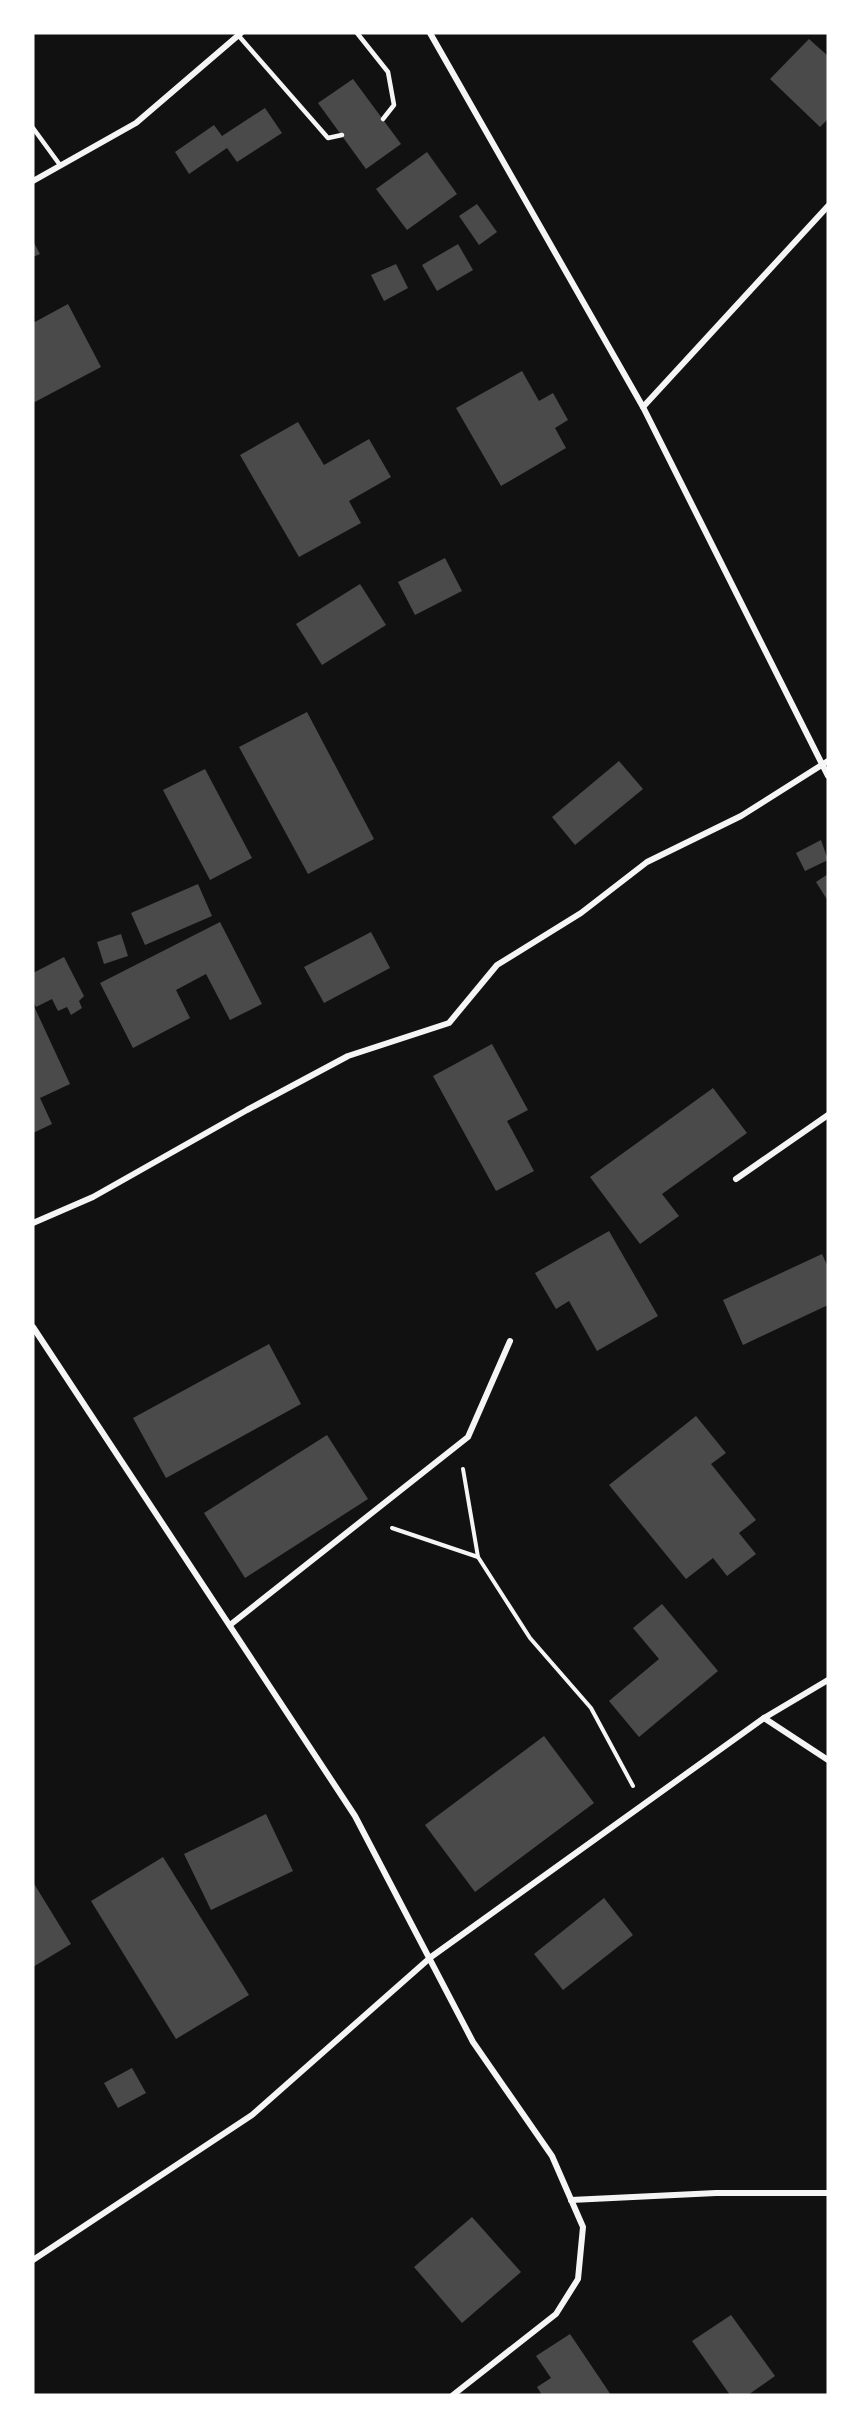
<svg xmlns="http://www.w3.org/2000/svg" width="861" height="2428" font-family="'DM Sans',sans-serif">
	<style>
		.building { fill: #4a4a4a }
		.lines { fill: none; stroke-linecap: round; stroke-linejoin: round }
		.path { stroke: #f5f5f5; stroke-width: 4 }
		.service { stroke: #f5f5f5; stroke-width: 4.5 }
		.minor { stroke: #f5f5f5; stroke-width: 6 }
	</style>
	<rect width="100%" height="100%" fill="#111"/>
	<g class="building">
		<path d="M 809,39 L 828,56 L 828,119 L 820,127 L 770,79 Z"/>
		<path d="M 353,79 L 401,144 L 366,169 L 318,103 Z"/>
		<path d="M 265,108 L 282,133 L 237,162 L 227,148 L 189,174 L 175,152 L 214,125 L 222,136 Z"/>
		<path d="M 427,152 L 457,194 L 407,230 L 376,189 Z"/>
		<path d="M 477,204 L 497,232 L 479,245 L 459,216 Z"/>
		<path d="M 33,241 L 40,254 L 33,257 Z"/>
		<path d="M 458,244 L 473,270 L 437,291 L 422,265 Z"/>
		<path d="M 396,264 L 408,288 L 384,301 L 371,275 Z"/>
		<path d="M 68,304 L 101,367 L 33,403 L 33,323 Z"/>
		<path d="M 522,371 L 539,401 L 553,393 L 568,420 L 555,428 L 566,448 L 501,486 L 456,408 Z"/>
		<path d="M 298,422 L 324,465 L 369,439 L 391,477 L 349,501 L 361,523 L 299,557 L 240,455 Z"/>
		<path d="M 445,558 L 462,591 L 415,615 L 398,582 Z"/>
		<path d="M 360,584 L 386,625 L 322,665 L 296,624 Z"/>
		<path d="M 307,712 L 374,839 L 308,874 L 239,747 Z"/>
		<path d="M 619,761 L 643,789 L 575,845 L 552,817 Z"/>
		<path d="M 205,769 L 252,858 L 210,880 L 163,790 Z"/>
		<path d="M 821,840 L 828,860 L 805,871 L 796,853 Z"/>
		<path d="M 828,874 L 828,901 L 816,882 Z"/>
		<path d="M 198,884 L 212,916 L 145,945 L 131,913 Z"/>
		<path d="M 220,922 L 262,1004 L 230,1020 L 206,974 L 176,990 L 190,1018 L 133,1048 L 100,983 Z"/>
		<path d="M 371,932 L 390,968 L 324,1003 L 304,967 Z"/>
		<path d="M 121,934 L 128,956 L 104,964 L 97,942 Z"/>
		<path d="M 64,957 L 84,996 L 79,1001 L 82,1008 L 71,1015 L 67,1007 L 58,1011 L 52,999 L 36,1007 L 33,1002 L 33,973 Z"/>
		<path d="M 33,1004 L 70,1084 L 40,1098 L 52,1124 L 33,1133 Z"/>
		<path d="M 492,1044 L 528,1110 L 507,1121 L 534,1171 L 496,1191 L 433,1076 Z"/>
		<path d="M 713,1088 L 747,1133 L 662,1194 L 679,1216 L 640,1244 L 590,1177 Z"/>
		<path d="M 609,1231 L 658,1316 L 597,1351 L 569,1301 L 556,1309 L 535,1273 Z"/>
		<path d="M 822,1254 L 828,1267 L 828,1305 L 743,1345 L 723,1300 Z"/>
		<path d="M 269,1344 L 301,1404 L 166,1478 L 133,1418 Z"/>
		<path d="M 696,1416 L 726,1453 L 711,1464 L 756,1520 L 739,1533 L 756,1554 L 727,1576 L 713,1558 L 686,1579 L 609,1485 Z"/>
		<path d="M 327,1435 L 368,1499 L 245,1578 L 204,1513 Z"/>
		<path d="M 662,1604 L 718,1671 L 639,1737 L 609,1701 L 659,1659 L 633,1628 Z"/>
		<path d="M 544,1736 L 594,1803 L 475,1892 L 425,1825 Z"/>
		<path d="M 266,1814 L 293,1871 L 211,1910 L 184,1854 Z"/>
		<path d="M 163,1857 L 249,1995 L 176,2039 L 91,1901 Z"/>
		<path d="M 33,1882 L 71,1944 L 33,1967 Z"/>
		<path d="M 604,1898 L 633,1935 L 563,1990 L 534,1954 Z"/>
		<path d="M 132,2068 L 146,2093 L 118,2108 L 104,2083 Z"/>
		<path d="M 472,2217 L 521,2272 L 462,2323 L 414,2267 Z"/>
		<path d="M 731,2315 L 775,2376 L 748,2395 L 730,2395 L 692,2341 Z"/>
		<path d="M 570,2334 L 611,2395 L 542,2395 L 537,2387 L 551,2378 L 536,2356 Z"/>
	</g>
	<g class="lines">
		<g class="path">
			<path d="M 463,1469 L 478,1557 L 530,1638 L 591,1708 L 633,1786"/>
			<path d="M 392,1528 L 478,1557"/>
		</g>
		<g class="service">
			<path d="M 357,33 L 388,72 L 394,105 L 383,119"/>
			<path d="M 238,35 L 328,138 L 342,135"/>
			<path d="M 33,128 L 60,165"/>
		</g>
		<g class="minor">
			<path d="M 430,33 L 643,407 L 828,776"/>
			<path d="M 33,181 L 136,123 L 241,33"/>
			<path d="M 643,407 L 828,206"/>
			<path d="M 736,1179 L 828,1115"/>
			<path d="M 33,1223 L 93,1197 L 247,1110 L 348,1056 L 449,1023 L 497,965 L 581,913 L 647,862 L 741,816 L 828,761"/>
			<path d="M 33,1327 L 355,1816 L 473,2042 L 552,2156 L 583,2227 L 578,2279 L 556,2314 L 453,2395"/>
			<path d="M 230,1625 L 468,1437 L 510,1341"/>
			<path d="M 764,1718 L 828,1760"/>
			<path d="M 571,2200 L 716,2193 L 828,2193"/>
			<path d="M 33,2260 L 252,2115 L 431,1957 L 764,1718 L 828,1680"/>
		</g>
	</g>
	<rect width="861" height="2428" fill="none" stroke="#ffffff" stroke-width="69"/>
</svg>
